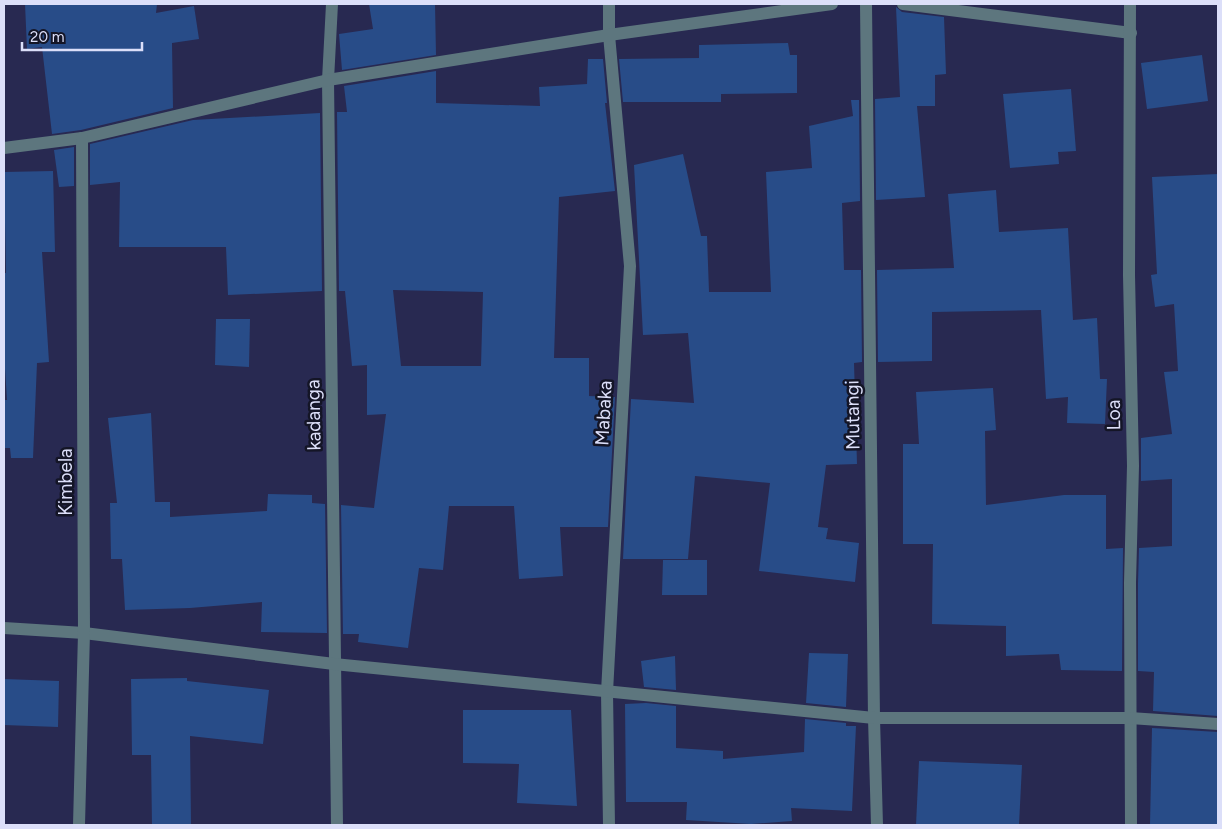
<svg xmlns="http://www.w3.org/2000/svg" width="1222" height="829" font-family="Figtree,sans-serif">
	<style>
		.building { fill: #284c88; fill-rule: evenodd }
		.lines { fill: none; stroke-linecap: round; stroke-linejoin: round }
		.minor { stroke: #5d767e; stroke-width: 12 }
		.labels { text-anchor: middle; stroke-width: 5; stroke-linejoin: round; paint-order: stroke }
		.street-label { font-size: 19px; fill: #dcdff9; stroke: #141526 }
	</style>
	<rect width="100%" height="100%" fill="#282951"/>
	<g class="building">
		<path d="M 25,4 L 157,4 L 156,13 L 194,6 L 199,39 L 172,43 L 173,108 L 81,130 L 52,134 L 42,47 L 27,49 Z"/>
		<path d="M 369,4 L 435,4 L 436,55 L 342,70 L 339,34 L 373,29 Z"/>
		<path d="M 896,7 L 902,12 L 944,17 L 946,74 L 935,75 L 935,106 L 917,106 L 925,197 L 876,200 L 875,99 L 900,97 Z"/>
		<path d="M 788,43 L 790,55 L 797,55 L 797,93 L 721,94 L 721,102 L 623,102 L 619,59 L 699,58 L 699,45 Z"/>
		<path d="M 1202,55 L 1208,101 L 1147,109 L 1141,63 Z"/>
		<path d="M 588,59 L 603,59 L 607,103 L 605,103 L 615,191 L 559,197 L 554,358 L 589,358 L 589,396 L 615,397 L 608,527 L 560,527 L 563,576 L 519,579 L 514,506 L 449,506 L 443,570 L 419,568 L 408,648 L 358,642 L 359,634 L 343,634 L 341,505 L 374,508 L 386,414 L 367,415 L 367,365 L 352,366 L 345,291 L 339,291 L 337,112 L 347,112 L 344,86 L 436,71 L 436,103 L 540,106 L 539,87 L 587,84 ZM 393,290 L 483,292 L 481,366 L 401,366 Z"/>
		<path d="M 1071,89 L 1076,151 L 1058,152 L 1059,164 L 1010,168 L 1003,94 Z"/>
		<path d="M 851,100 L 859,100 L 860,201 L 842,203 L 844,270 L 861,270 L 862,362 L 854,363 L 857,464 L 826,465 L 818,527 L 828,528 L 826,539 L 859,543 L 855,582 L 759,571 L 770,483 L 695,476 L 688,559 L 623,559 L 631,399 L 694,403 L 688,333 L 643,335 L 634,165 L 683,154 L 701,236 L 707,236 L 709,292 L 771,292 L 766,172 L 812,168 L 809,126 L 853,116 Z"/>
		<path d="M 320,113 L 322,291 L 228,295 L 226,247 L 119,247 L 120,182 L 90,185 L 90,144 L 193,120 Z"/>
		<path d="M 74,147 L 74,186 L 59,187 L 54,150 Z"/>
		<path d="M 53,171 L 55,252 L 42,252 L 49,362 L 37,363 L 33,458 L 11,458 L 10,448 L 4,448 L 4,400 L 7,400 L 4,353 L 4,273 L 6,273 L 4,172 Z"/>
		<path d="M 1218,174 L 1218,716 L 1153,711 L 1154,672 L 1138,671 L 1138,583 L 1139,548 L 1172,546 L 1172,479 L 1141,481 L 1141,438 L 1172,434 L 1164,372 L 1178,371 L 1174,304 L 1155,307 L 1151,275 L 1157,274 L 1152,177 Z"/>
		<path d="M 996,190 L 999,232 L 1068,228 L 1073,320 L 1097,318 L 1100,379 L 1107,379 L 1105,424 L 1067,423 L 1068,397 L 1046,399 L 1041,310 L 932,312 L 932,361 L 878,362 L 877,270 L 954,268 L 948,194 Z"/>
		<path d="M 216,319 L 250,319 L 249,367 L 215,365 Z"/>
		<path d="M 993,388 L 996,430 L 985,431 L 986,505 L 1064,495 L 1106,495 L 1106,549 L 1123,548 L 1122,671 L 1061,670 L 1059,654 L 1006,656 L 1006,626 L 932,624 L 933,544 L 903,544 L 903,444 L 919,444 L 916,392 Z"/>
		<path d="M 151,413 L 155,502 L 170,502 L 170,517 L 267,511 L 268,494 L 312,495 L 312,503 L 325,504 L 327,633 L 261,632 L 262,602 L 190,608 L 125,610 L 122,559 L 111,559 L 110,503 L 117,503 L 108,418 Z"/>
		<path d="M 663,560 L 707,560 L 707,595 L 662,595 Z"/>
		<path d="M 809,653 L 848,654 L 846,707 L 806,703 Z"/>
		<path d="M 675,656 L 676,690 L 644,687 L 641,661 Z"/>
		<path d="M 187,678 L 187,681 L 269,690 L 263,744 L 190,736 L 191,825 L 152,825 L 151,755 L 132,755 L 131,679 Z"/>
		<path d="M 4,679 L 59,681 L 58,727 L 4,725 Z"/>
		<path d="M 646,703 L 676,706 L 676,748 L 723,751 L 723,759 L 804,752 L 805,719 L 846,723 L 846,726 L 856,726 L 852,811 L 791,808 L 792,821 L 751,824 L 686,820 L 687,802 L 626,802 L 625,704 Z"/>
		<path d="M 463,710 L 571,710 L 577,806 L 517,803 L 519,764 L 463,763 Z"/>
		<path d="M 1152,728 L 1218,732 L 1218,825 L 1150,825 Z"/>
		<path d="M 919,761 L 1022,765 L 1019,825 L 916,825 Z"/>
	</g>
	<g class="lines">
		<g class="minor">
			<path d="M 332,4 L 328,80 L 337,825"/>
			<path d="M 609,4 L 609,35 L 630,266 L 607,692 L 609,825"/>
			<path d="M 866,4 L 874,718 L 877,825"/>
			<path d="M 903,4 L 1131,33"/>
			<path d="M 1130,4 L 1129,275 L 1133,466 L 1130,583 L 1131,825"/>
			<path d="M 4,148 L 82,138 L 328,80 L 609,35 L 832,4"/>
			<path d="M 4,628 L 84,633 L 334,664 L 874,718 L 1130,718 L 1218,724"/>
			<path d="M 79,825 L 84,633 L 82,138"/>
		</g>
	</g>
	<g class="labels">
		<g class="street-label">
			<text transform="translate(603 413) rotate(-87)" y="7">Mabaka</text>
			<text transform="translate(313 415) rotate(-91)" y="7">kadanga</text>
			<text transform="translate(852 415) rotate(-91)" y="7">Mutangi</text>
			<text transform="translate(1113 415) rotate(-91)" y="7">Loa</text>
			<text transform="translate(65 482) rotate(-90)" y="7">Kimbela</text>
		</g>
	</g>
	<rect width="1222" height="829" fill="none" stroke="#dcdff9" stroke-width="10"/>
	<path d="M22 42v8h120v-8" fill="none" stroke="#dcdff9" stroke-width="2.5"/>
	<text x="30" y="42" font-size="15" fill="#dcdff9" stroke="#141526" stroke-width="4" paint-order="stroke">20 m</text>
</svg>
